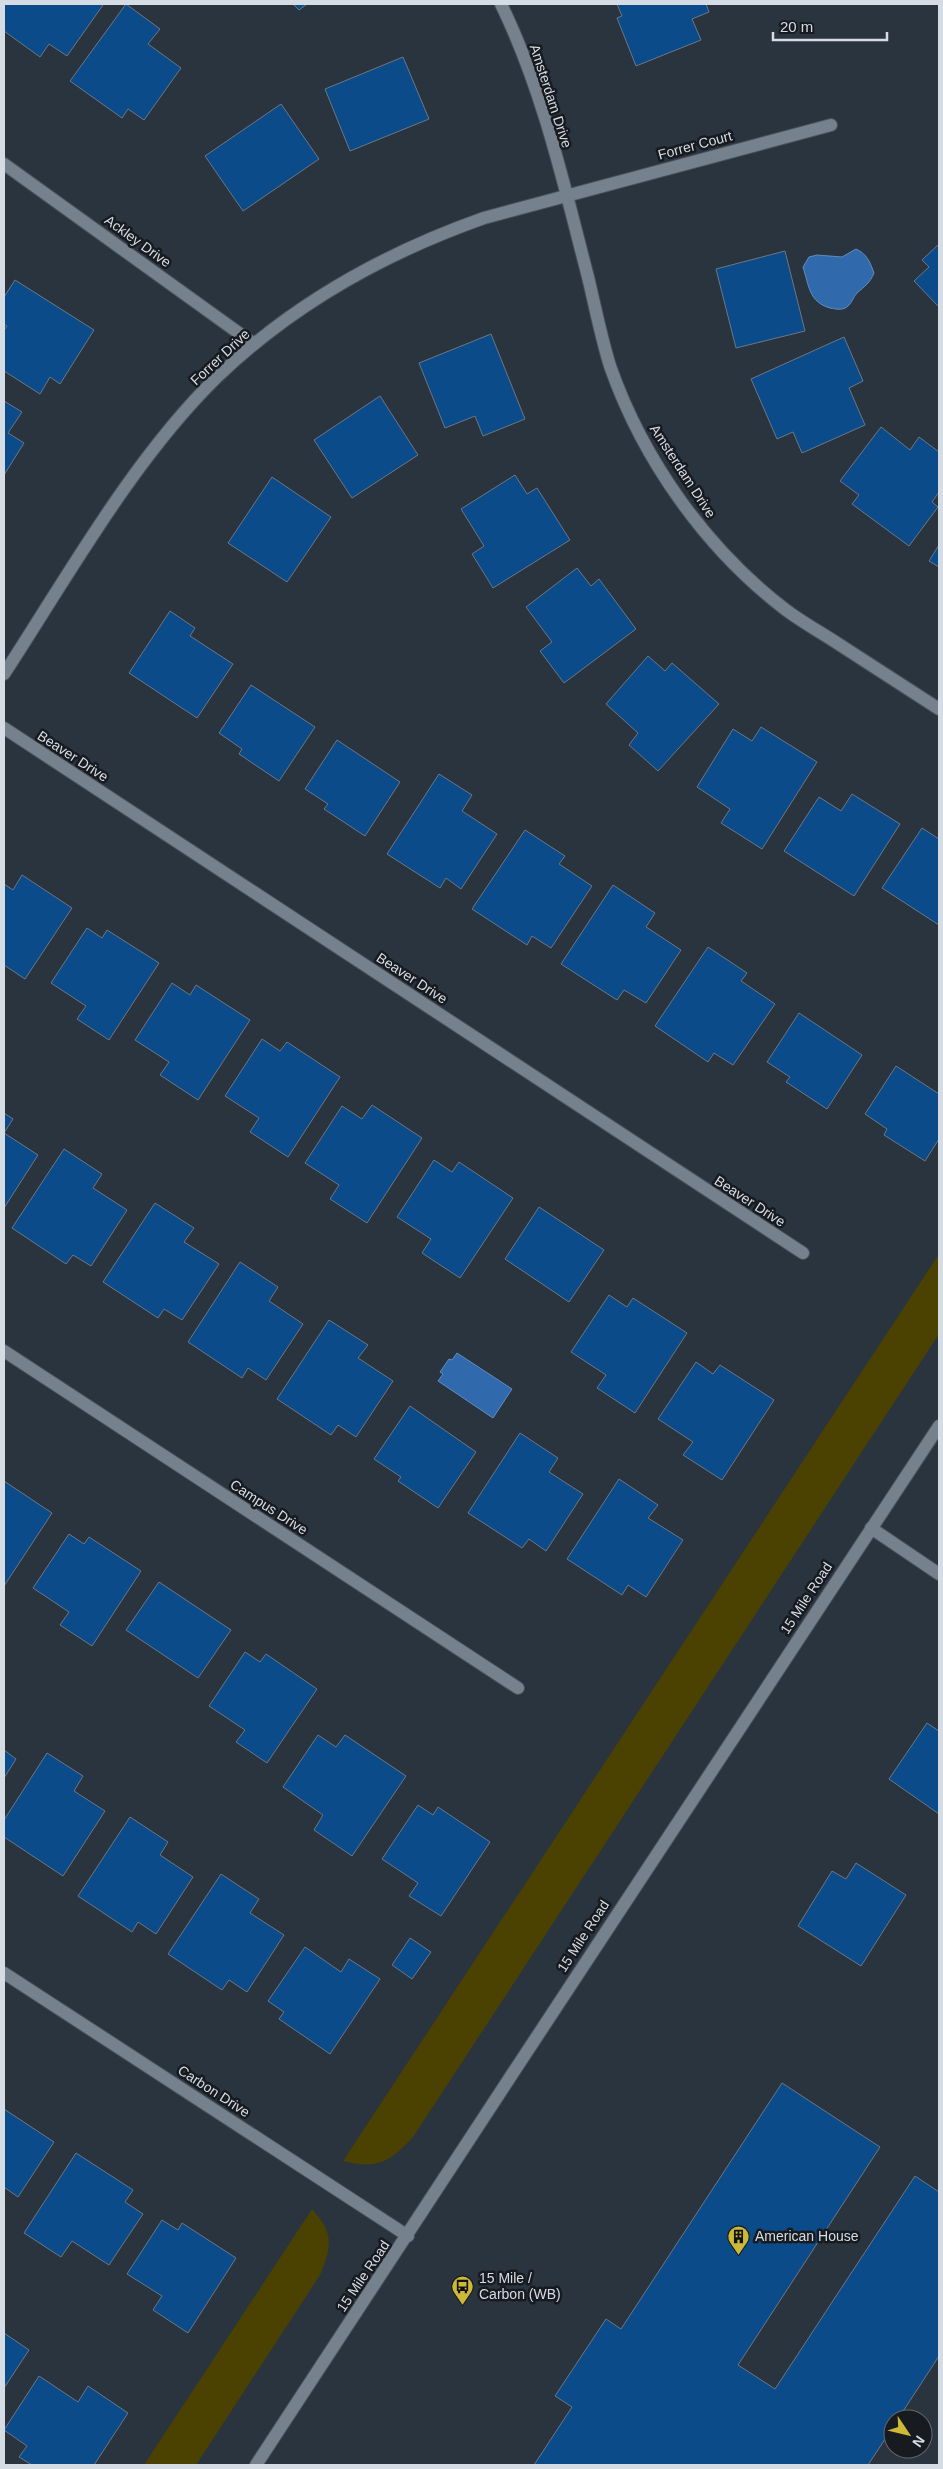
<svg xmlns="http://www.w3.org/2000/svg" width="943" height="2469" font-family="Helvetica,sans-serif">
	<style>
		.green { fill: #4b4100 }
		.water { fill: #306aac; stroke: #628cbc }
		.building { fill: #0b4b8a; stroke: #6c7784 }
		.lines { fill: none; stroke-linecap: round; stroke-linejoin: round }
		.minor-casing { stroke: #4a515a; stroke-width: 14 }
		.secondary-casing { stroke: #4a515a; stroke-width: 14 }
		.minor { stroke: #76818e; stroke-width: 12 }
		.secondary { stroke: #76818e; stroke-width: 12 }
		.labels { text-anchor: middle; stroke-width: 5; stroke-linejoin: round; paint-order: stroke }
		.street-label { font-size: 14px; fill: #d6dce3; stroke: #171b20 }
		.poi-label { font-size: 14px; fill: #d6dce3; stroke: #171b20; text-anchor: start }
	</style>
	<rect width="100%" height="100%" fill="#2a343f"/>
	<g class="green">
		<path d="M 939,1254 L 939,1334 L 413,2137 C 390,2162 377,2170 343,2161 Z"/>
		<path d="M 312,2209 C 334,2233 332,2246 320,2275 L 196,2465 L 144,2465 Z"/>
	</g>
	<g class="water">
		<path d="M 856,249 C 867,254 870,262 874,273 C 870,283 865,286 857,293 C 853,297 852,303 848,306 C 843,311 836,309 830,308 C 809,302 809,286 803,267 L 809,257 L 817,255 L 842,257 Z"/>
		<path d="M 457,1353 L 512,1389 L 493,1418 L 438,1381 L 443,1374 L 440,1372 L 449,1359 L 452,1360 Z"/>
	</g>
	<g class="building">
		<path d="M 4,4 L 101,4 L 103,5 L 67,56 L 49,44 L 40,57 L 4,31 Z"/>
		<path d="M 126,4 L 160,29 L 148,44 L 181,68 L 144,120 L 128,109 L 122,118 L 70,81 Z"/>
		<path d="M 293,4 L 307,4 L 299,10 Z"/>
		<path d="M 617,4 L 706,4 L 709,12 L 692,19 L 701,40 L 636,66 L 617,18 L 622,16 Z"/>
		<path d="M 403,57 L 429,119 L 350,151 L 325,89 Z"/>
		<path d="M 281,104 L 319,159 L 243,211 L 205,156 Z"/>
		<path d="M 939,244 L 939,307 L 914,281 L 929,267 L 922,260 Z"/>
		<path d="M 785,251 L 805,331 L 736,348 L 716,269 Z"/>
		<path d="M 15,280 L 94,330 L 60,384 L 50,377 L 40,394 L 4,371 L 4,330 L 7,326 L 4,324 L 4,297 Z"/>
		<path d="M 491,334 L 525,419 L 483,436 L 475,416 L 445,428 L 419,363 Z"/>
		<path d="M 844,337 L 863,381 L 849,388 L 865,425 L 802,453 L 793,432 L 777,439 L 751,379 Z"/>
		<path d="M 380,396 L 418,455 L 352,498 L 314,440 Z"/>
		<path d="M 4,401 L 22,412 L 8,433 L 24,443 L 4,475 Z"/>
		<path d="M 881,427 L 910,450 L 919,437 L 939,452 L 939,492 L 932,502 L 938,507 L 909,546 L 852,504 L 859,495 L 840,481 Z"/>
		<path d="M 515,475 L 527,494 L 537,488 L 570,540 L 493,588 L 472,554 L 484,546 L 461,509 Z"/>
		<path d="M 272,477 L 331,517 L 287,582 L 228,543 Z"/>
		<path d="M 939,545 L 939,567 L 929,561 Z"/>
		<path d="M 577,568 L 591,586 L 599,579 L 636,629 L 564,683 L 540,651 L 552,642 L 526,607 Z"/>
		<path d="M 170,611 L 195,628 L 190,636 L 233,664 L 197,718 L 129,673 Z"/>
		<path d="M 648,656 L 665,671 L 672,663 L 719,704 L 658,771 L 629,745 L 638,733 L 606,704 Z"/>
		<path d="M 251,685 L 315,727 L 279,781 L 239,754 L 242,749 L 219,733 Z"/>
		<path d="M 761,727 L 817,762 L 762,849 L 721,823 L 730,809 L 697,787 L 733,729 L 752,741 Z"/>
		<path d="M 337,740 L 400,782 L 365,836 L 324,809 L 328,804 L 305,789 Z"/>
		<path d="M 439,774 L 472,795 L 462,811 L 497,834 L 461,889 L 446,878 L 440,888 L 387,854 Z"/>
		<path d="M 852,794 L 900,824 L 854,896 L 784,851 L 819,797 L 841,811 Z"/>
		<path d="M 922,828 L 939,839 L 939,925 L 882,888 Z"/>
		<path d="M 525,830 L 565,856 L 559,864 L 592,886 L 551,948 L 532,936 L 527,945 L 472,909 Z"/>
		<path d="M 22,875 L 72,908 L 25,979 L 4,965 L 4,884 L 13,890 Z"/>
		<path d="M 613,885 L 655,913 L 646,927 L 681,950 L 646,1003 L 624,990 L 617,1000 L 561,964 Z"/>
		<path d="M 87,928 L 102,938 L 107,930 L 159,963 L 109,1040 L 77,1019 L 86,1006 L 51,983 Z"/>
		<path d="M 708,947 L 747,973 L 741,981 L 775,1004 L 733,1065 L 714,1053 L 708,1062 L 655,1026 Z"/>
		<path d="M 172,983 L 190,995 L 196,985 L 250,1020 L 198,1100 L 160,1075 L 169,1062 L 135,1040 Z"/>
		<path d="M 799,1013 L 862,1055 L 827,1109 L 786,1082 L 790,1077 L 767,1062 Z"/>
		<path d="M 262,1039 L 280,1051 L 287,1042 L 340,1077 L 288,1157 L 250,1132 L 259,1118 L 225,1096 Z"/>
		<path d="M 896,1066 L 939,1094 L 939,1139 L 925,1161 L 884,1135 L 887,1129 L 865,1114 Z"/>
		<path d="M 372,1105 L 422,1138 L 367,1223 L 330,1199 L 339,1185 L 305,1163 L 342,1106 L 362,1119 Z"/>
		<path d="M 4,1113 L 13,1119 L 4,1133 L 38,1155 L 4,1208 Z"/>
		<path d="M 64,1149 L 102,1174 L 93,1188 L 127,1210 L 91,1266 L 73,1255 L 66,1264 L 12,1228 Z"/>
		<path d="M 434,1160 L 452,1172 L 459,1162 L 513,1198 L 460,1278 L 422,1253 L 431,1239 L 397,1217 Z"/>
		<path d="M 155,1203 L 194,1228 L 184,1242 L 219,1264 L 182,1320 L 164,1309 L 158,1318 L 103,1282 Z"/>
		<path d="M 539,1207 L 604,1250 L 569,1302 L 505,1259 Z"/>
		<path d="M 240,1262 L 278,1287 L 269,1301 L 303,1324 L 266,1380 L 248,1368 L 242,1378 L 188,1342 Z"/>
		<path d="M 609,1295 L 627,1307 L 633,1298 L 687,1333 L 635,1413 L 597,1388 L 606,1375 L 571,1352 Z"/>
		<path d="M 329,1320 L 368,1345 L 358,1358 L 393,1381 L 356,1437 L 338,1425 L 331,1435 L 277,1399 Z"/>
		<path d="M 696,1362 L 713,1374 L 720,1365 L 774,1400 L 722,1480 L 683,1455 L 693,1442 L 658,1419 Z"/>
		<path d="M 410,1406 L 476,1452 L 438,1508 L 398,1481 L 401,1477 L 374,1459 Z"/>
		<path d="M 520,1433 L 558,1458 L 549,1472 L 583,1494 L 546,1551 L 529,1539 L 522,1548 L 468,1513 Z"/>
		<path d="M 619,1479 L 658,1505 L 648,1518 L 683,1540 L 646,1597 L 628,1585 L 622,1595 L 567,1559 Z"/>
		<path d="M 4,1481 L 52,1513 L 4,1586 Z"/>
		<path d="M 69,1534 L 84,1544 L 89,1537 L 141,1571 L 92,1646 L 60,1625 L 69,1612 L 33,1588 Z"/>
		<path d="M 159,1582 L 231,1630 L 198,1678 L 126,1630 Z"/>
		<path d="M 245,1652 L 260,1662 L 266,1654 L 317,1689 L 267,1763 L 236,1742 L 245,1730 L 209,1706 Z"/>
		<path d="M 927,1723 L 939,1731 L 939,1814 L 889,1779 Z"/>
		<path d="M 318,1735 L 336,1747 L 345,1735 L 406,1776 L 352,1856 L 314,1830 L 323,1815 L 283,1787 Z"/>
		<path d="M 4,1750 L 16,1759 L 4,1778 Z"/>
		<path d="M 47,1753 L 83,1776 L 74,1791 L 105,1811 L 63,1876 L 4,1837 L 4,1820 Z"/>
		<path d="M 418,1805 L 433,1815 L 438,1807 L 490,1842 L 441,1916 L 409,1896 L 418,1883 L 382,1859 Z"/>
		<path d="M 130,1817 L 168,1842 L 160,1855 L 193,1877 L 156,1934 L 138,1922 L 132,1932 L 78,1896 Z"/>
		<path d="M 856,1863 L 906,1895 L 861,1966 L 798,1926 L 832,1871 L 846,1879 Z"/>
		<path d="M 221,1874 L 259,1899 L 250,1913 L 284,1935 L 247,1992 L 229,1980 L 222,1990 L 168,1954 Z"/>
		<path d="M 410,1938 L 431,1952 L 412,1979 L 392,1965 Z"/>
		<path d="M 305,1947 L 341,1972 L 349,1959 L 380,1979 L 330,2054 L 279,2019 L 284,2012 L 268,2001 Z"/>
		<path d="M 782,2083 L 880,2147 L 738,2365 L 775,2389 L 915,2176 L 939,2192 L 939,2356 L 898,2419 L 893,2419 L 893,2427 L 868,2465 L 534,2465 L 572,2407 L 555,2396 L 606,2319 L 621,2329 Z"/>
		<path d="M 4,2109 L 54,2142 L 18,2197 L 4,2187 Z"/>
		<path d="M 76,2153 L 133,2190 L 125,2202 L 143,2214 L 109,2265 L 72,2241 L 61,2257 L 24,2233 Z"/>
		<path d="M 162,2220 L 178,2230 L 182,2223 L 236,2258 L 188,2333 L 153,2310 L 162,2296 L 127,2274 Z"/>
		<path d="M 4,2333 L 29,2350 L 4,2388 Z"/>
		<path d="M 39,2376 L 78,2402 L 88,2386 L 128,2413 L 94,2465 L 32,2465 L 19,2457 L 27,2446 L 4,2430 Z"/>
	</g>
	<g class="lines">
		<defs>
			<g id="minor">
				<path d="M 501,4 C 543,90 564,185 588,277 C 595,306 601,337 610,366 C 643,460 706,549 786,610 C 802,622 820,632 837,643 C 871,665 905,687 939,709"/>
				<path d="M 4,164 L 254,344"/>
				<path d="M 4,674 C 68,576 133,459 217,377 C 293,304 385,253 484,218 L 831,125"/>
				<path d="M 4,728 L 803,1253"/>
				<path d="M 4,1351 L 518,1688"/>
				<path d="M 871,1528 L 939,1574"/>
				<path d="M 4,1973 L 408,2236"/>
			</g>
			<path id="secondary" d="M 256,2465 C 484,2119 709,1770 939,1426"/>
		</defs>
		<use href="#minor" class="minor-casing"/>
		<use href="#secondary" class="secondary-casing"/>
		<use href="#minor" class="minor"/>
		<use href="#secondary" class="secondary"/>
	</g>
	<defs>
		<symbol id="building-pin" viewBox="-11 -11 22 30"><path d="M0 17L-7.5 6A9.5 9.5 0 1 1 7.5 6Z" fill="#cdb938" stroke="#171b20"/><path d="M-4-6H4V6H1V3H-1V6H-4ZM-2.5-4.3h1.7v1.8h-1.7ZM.8-4.3h1.7v1.8H.8ZM-2.5-1h1.7V.8h-1.7ZM.8-1h1.7V.8H.8Z" fill="#111"/></symbol>
		<symbol id="bus-pin" viewBox="-11 -11 22 30"><path d="M0 17L-7.5 6A9.5 9.5 0 1 1 7.5 6Z" fill="#cdb938" stroke="#171b20"/><path d="M-5-6H5V4H4V6H2V4H-2V6H-4V4H-5ZM-3.5-4V0h7V-4ZM-3.5 1.2v1.5H-2V1.2ZM2 1.2v1.5H3.5V1.2Z" fill="#111"/></symbol>
	</defs>
	<g fill-rule="evenodd">
		<use href="#building-pin" x="726" y="2224" width="25" height="34"/>
		<use href="#bus-pin" x="450" y="2274" width="25" height="34"/>
	</g>
	<g class="labels">
		<g class="street-label">
			<text transform="translate(551 96) rotate(72)" y="5">Amsterdam Drive</text>
			<text transform="translate(695 145) rotate(-15)" y="5">Forrer Court</text>
			<text transform="translate(138 241) rotate(36)" y="5">Ackley Drive</text>
			<text transform="translate(220 357) rotate(-43)" y="5">Forrer Drive</text>
			<text transform="translate(683 471) rotate(57)" y="5">Amsterdam Drive</text>
			<text transform="translate(73 756) rotate(33)" y="5">Beaver Drive</text>
			<text transform="translate(412 978) rotate(33)" y="5">Beaver Drive</text>
			<text transform="translate(750 1201) rotate(33)" y="5">Beaver Drive</text>
			<text transform="translate(269 1507) rotate(33)" y="5">Campus Drive</text>
			<text transform="translate(806 1598) rotate(-57)" y="5">15 Mile Road</text>
			<text transform="translate(583 1936) rotate(-57)" y="5">15 Mile Road</text>
			<text transform="translate(214 2091) rotate(33)" y="5">Carbon Drive</text>
			<text transform="translate(363 2276) rotate(-56)" y="5">15 Mile Road</text>
		</g>
		<g class="poi-label">
			<text x="755" y="2241">American House</text>
			<text x="479" y="2283">15 Mile /<tspan x="479" dy="16">Carbon (WB)</tspan></text>
		</g>
	</g>
	<rect width="943" height="2469" fill="none" stroke="#d6dce3" stroke-width="10"/>
	<g transform="translate(908 2434) rotate(125)"><circle r="24" fill="#171b20" stroke="#63686e"/>
	<path d="M0-4L9 19L0 12L-9 19Z" fill="#cdb938"/>
	<text y="-8" font-size="14" font-weight="bold" text-anchor="middle" fill="#d6dce3">N</text>
	</g>
	<path d="M773 32v8h114v-8" fill="none" stroke="#d6dce3" stroke-width="2.5"/>
	<text x="780" y="32" font-size="15" fill="#d6dce3" stroke="#171b20" stroke-width="4" paint-order="stroke">20 m</text>
</svg>
